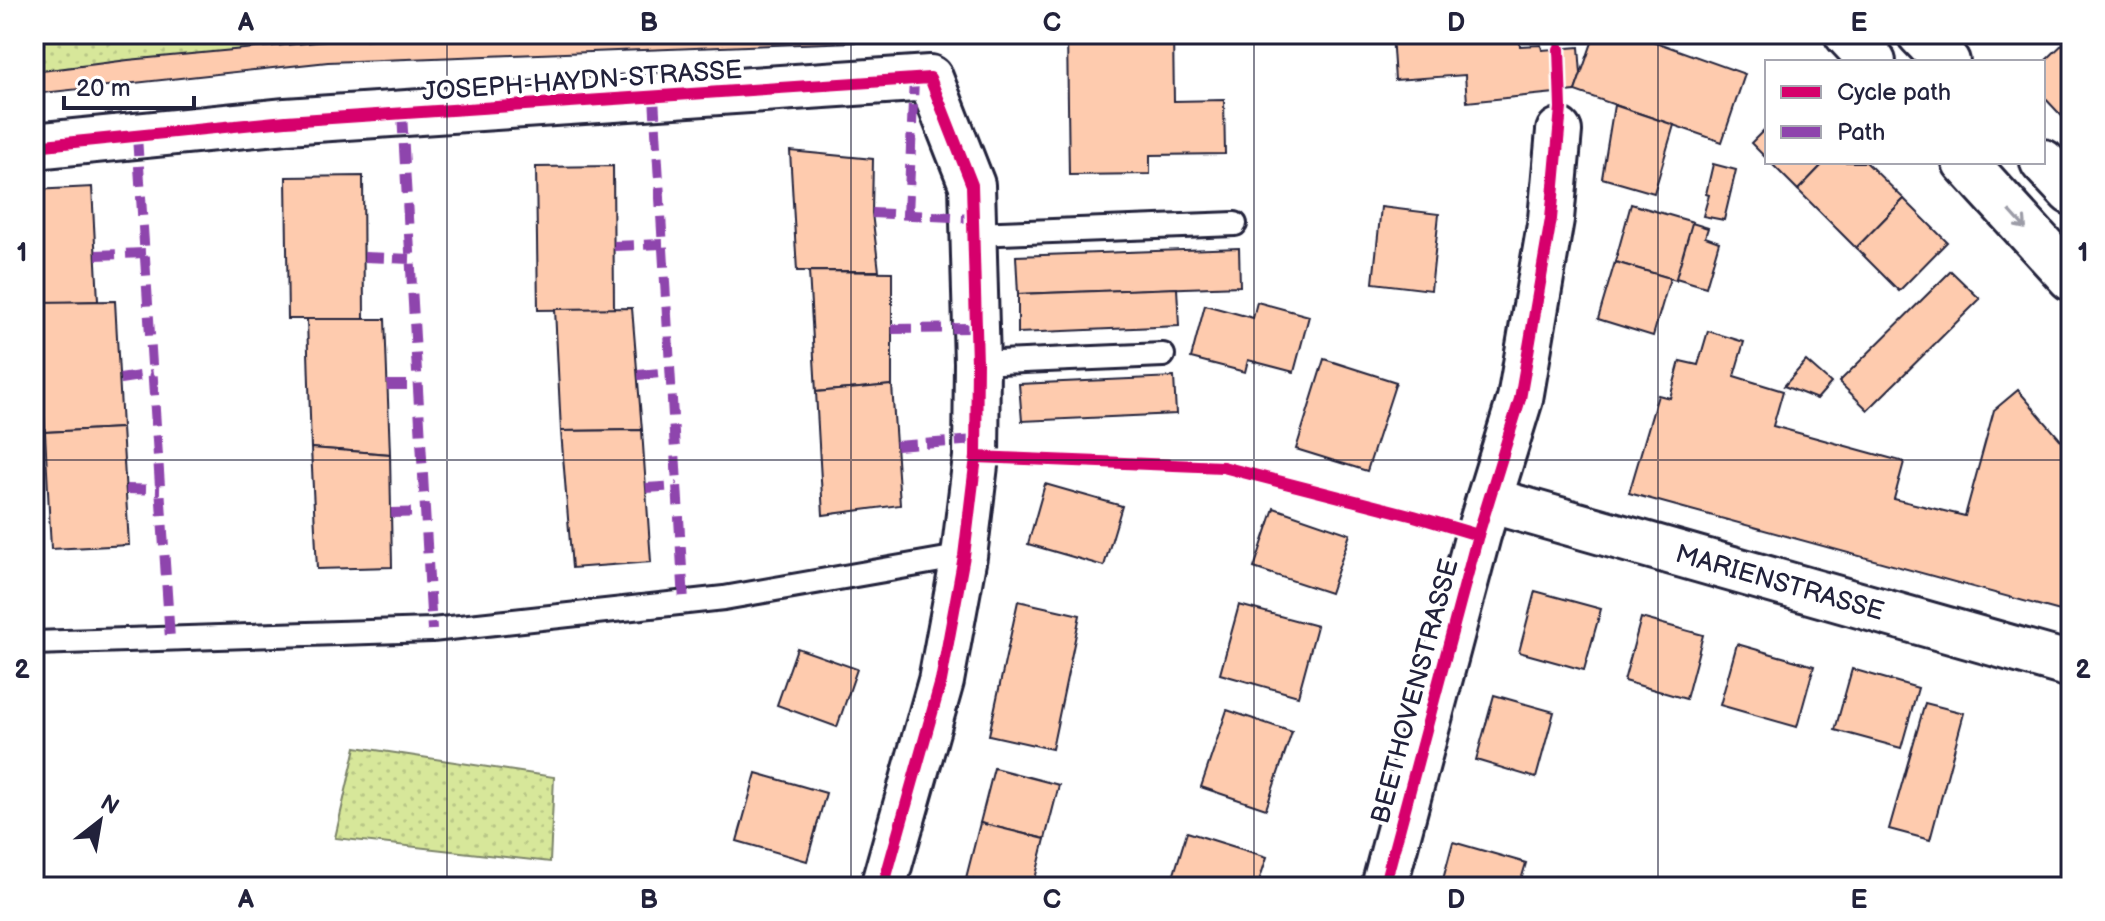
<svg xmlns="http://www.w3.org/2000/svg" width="2105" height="921" font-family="'Balsamiq Sans',sans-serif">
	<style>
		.grass { fill: url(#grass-dots); stroke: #7c846a; stroke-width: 2 }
		.building { fill: #fecbae; stroke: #22223b; stroke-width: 2 }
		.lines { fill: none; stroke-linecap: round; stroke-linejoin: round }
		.lane-casing { stroke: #22223b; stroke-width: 28 }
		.street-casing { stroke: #22223b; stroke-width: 50 }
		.secondary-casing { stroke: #22223b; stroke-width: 50 }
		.lane { stroke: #fff; stroke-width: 22 }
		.street { stroke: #fff; stroke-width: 44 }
		.secondary { stroke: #fff; stroke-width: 44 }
		.quiet { stroke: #8e44ad; stroke-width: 10; stroke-dasharray: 20 10; stroke-linecap: butt }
		.cycleway-casing { stroke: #fff; stroke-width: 17 }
		.cycleway { stroke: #d6006c; stroke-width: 12 }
		.oneway { stroke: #9c9ca7 }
		.grid { fill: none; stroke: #22223b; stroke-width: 2; stroke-opacity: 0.55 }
		.labels { text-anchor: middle; stroke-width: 8; stroke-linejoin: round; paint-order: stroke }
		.street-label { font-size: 26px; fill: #22223b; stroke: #fff }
		.neatline { fill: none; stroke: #22223b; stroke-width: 3 }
		.grid-label { font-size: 26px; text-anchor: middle; font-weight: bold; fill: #22223b }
	</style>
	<defs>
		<pattern id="grass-dots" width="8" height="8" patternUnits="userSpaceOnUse" patternTransform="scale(2)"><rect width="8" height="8" fill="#d7e79a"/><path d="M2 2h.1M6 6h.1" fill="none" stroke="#b8c686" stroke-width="1.8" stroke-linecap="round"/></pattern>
	</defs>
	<rect width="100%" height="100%" fill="#fff"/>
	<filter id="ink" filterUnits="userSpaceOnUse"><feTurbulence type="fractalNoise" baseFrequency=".0125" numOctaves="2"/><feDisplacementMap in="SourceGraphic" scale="16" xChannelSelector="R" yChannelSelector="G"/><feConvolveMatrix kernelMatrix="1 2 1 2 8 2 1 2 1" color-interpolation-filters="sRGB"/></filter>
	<g filter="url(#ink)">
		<g class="grass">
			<path d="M 46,34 L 487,34 L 34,72 L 34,36 Z"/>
			<path d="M 356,747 L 554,777 L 550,862 L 335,838 Z"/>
		</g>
		<g class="building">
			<path d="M 487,34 L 882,34 L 881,41 L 328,62 L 34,94 L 34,72 L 128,60 L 327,41 Z"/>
			<path d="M 1067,34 L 1173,34 L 1174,101 L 1224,100 L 1225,154 L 1150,155 L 1150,174 L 1069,175 Z"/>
			<path d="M 1392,34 L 1519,34 L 1520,46 L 1541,45 L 1542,50 L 1579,47 L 1581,74 L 1575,91 L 1467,102 L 1465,75 L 1395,80 Z"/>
			<path d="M 1595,34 L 1633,34 L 1745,74 L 1722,142 L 1575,91 Z"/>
			<path d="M 2071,36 L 2071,126 L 2043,96 L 2043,63 Z"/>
			<path d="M 1614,105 L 1674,125 L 1654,193 L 1602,178 Z"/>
			<path d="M 1767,127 L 1767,159 L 1751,143 Z"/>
			<path d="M 790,151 L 873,159 L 872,213 L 879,271 L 797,271 Z"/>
			<path d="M 1770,162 L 1825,162 L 1798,190 Z"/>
			<path d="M 1825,162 L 1866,162 L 1904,199 L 1856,248 L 1798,190 Z"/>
			<path d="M 1713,164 L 1736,170 L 1724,220 L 1703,216 L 1709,195 L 1706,194 Z"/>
			<path d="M 613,166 L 614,309 L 538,310 L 536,167 Z"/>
			<path d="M 363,176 L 364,319 L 288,319 L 286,177 Z"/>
			<path d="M 92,187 L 98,301 L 34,303 L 34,190 Z"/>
			<path d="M 1904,199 L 1947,242 L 1899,291 L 1856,248 Z"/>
			<path d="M 1631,204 L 1693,222 L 1676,280 L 1615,262 Z"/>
			<path d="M 1381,207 L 1439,214 L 1431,290 L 1373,283 Z"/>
			<path d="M 1692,223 L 1708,228 L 1705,237 L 1719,242 L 1706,287 L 1676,278 Z"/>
			<path d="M 1239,248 L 1240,286 L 1018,294 L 1016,256 Z"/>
			<path d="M 1615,262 L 1670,278 L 1653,336 L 1598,319 Z"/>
			<path d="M 809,271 L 892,272 L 892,385 L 816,392 Z"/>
			<path d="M 1951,271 L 1980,299 L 1868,410 L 1839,382 Z"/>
			<path d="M 1177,288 L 1179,326 L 1018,333 L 1018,294 Z"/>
			<path d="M 115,301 L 122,428 L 45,432 L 37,302 Z"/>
			<path d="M 1257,302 L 1309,316 L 1294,372 L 1248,360 L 1245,372 L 1191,358 L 1205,305 L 1253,318 Z"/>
			<path d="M 632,308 L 642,430 L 561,431 L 555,309 Z"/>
			<path d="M 307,319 L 385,319 L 390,454 L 311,448 Z"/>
			<path d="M 1708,331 L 1744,342 L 1734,376 L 1783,391 L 1773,426 L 1904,462 L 1894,499 L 1965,516 L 1994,410 L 2018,390 L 2071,452 L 2071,614 L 1629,493 L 1658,395 L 1670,398 L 1680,361 L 1698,365 Z"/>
			<path d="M 1324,359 L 1396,382 L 1367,471 L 1296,449 Z"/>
			<path d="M 1806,361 L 1831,383 L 1817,399 L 1784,386 Z"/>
			<path d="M 1174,377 L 1176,414 L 1022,421 L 1019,384 Z"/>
			<path d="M 892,385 L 900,505 L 823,515 L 816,392 Z"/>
			<path d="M 122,428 L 129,545 L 51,549 L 45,432 Z"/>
			<path d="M 642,430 L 651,562 L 572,568 L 561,431 Z"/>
			<path d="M 311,448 L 390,454 L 392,567 L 317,569 Z"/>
			<path d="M 1045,484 L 1122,506 L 1104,566 L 1028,544 Z"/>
			<path d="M 1274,508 L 1350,534 L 1330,593 L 1254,568 Z"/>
			<path d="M 1535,591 L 1601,609 L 1584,670 L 1519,652 Z"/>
			<path d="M 1018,601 L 1080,615 L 1052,749 L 989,735 Z"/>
			<path d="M 1239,605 L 1317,626 L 1298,696 L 1220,674 Z"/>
			<path d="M 1641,618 L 1703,635 L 1686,699 L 1624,681 Z"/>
			<path d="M 1737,644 L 1814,666 L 1797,727 L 1720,705 Z"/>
			<path d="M 797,648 L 857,669 L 837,727 L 777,705 Z"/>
			<path d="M 1852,669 L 1918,688 L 1901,748 L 1835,730 Z"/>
			<path d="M 1494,695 L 1554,712 L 1536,778 L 1476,760 Z"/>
			<path d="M 1925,703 L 1964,713 L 1930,840 L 1889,829 Z"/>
			<path d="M 1227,710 L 1292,732 L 1266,809 L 1201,787 Z"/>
			<path d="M 994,768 L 1059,785 L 1045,839 L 980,823 Z"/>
			<path d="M 756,773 L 826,793 L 807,861 L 737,841 Z"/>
			<path d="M 980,823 L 1045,839 L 1033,887 L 1004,887 L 966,878 Z"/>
			<path d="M 1187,832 L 1267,857 L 1257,887 L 1170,887 Z"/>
			<path d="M 1453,842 L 1526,863 L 1519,887 L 1441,887 Z"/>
			<path d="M 1556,876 L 1588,886 L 1588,887 L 1553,887 Z"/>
		</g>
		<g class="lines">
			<defs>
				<g id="lane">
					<path d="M 974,234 L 1235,224"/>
					<path d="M 977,363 L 1163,355"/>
					<path d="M 34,643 L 432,630 L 724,598 L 964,556"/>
				</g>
				<g id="street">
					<path d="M 34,146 L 286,121 L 930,78 L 972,185 L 977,363 L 976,457 L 964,556 L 941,681 L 883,887"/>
					<path d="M 1489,500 L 2071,665"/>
					<path d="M 1384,887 L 1478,535 L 1520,399 L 1551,219 L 1559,131"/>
				</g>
				<g id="secondary">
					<path d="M 1847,34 L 1873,62"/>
					<path d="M 1920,34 L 1947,62"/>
					<path d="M 1965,162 L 2071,278"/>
					<path d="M 2043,162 L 2071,192"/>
				</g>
			</defs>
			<use href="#lane" class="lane-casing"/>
			<use href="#street" class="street-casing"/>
			<use href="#secondary" class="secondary-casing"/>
			<use href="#lane" class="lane"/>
			<use href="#street" class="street"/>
			<use href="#secondary" class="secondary"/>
			<g class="quiet">
				<path d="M 654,97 L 684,602"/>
				<path d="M 402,114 L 432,630"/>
				<path d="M 137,136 L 170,639"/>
				<path d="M 872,213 L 973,218"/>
				<path d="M 908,215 L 914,79"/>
				<path d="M 614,246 L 663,244"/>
				<path d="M 96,255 L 145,253"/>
				<path d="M 364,257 L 410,259"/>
				<path d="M 892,329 L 976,328"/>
				<path d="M 638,375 L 671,372"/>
				<path d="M 120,379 L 153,374"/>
				<path d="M 387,385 L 417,385"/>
				<path d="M 896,446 L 976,440"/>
				<path d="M 646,488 L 677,486"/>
				<path d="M 126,489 L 160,490"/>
				<path d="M 391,513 L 425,512"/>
			</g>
			<defs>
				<g id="cycleway">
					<path d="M 34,146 L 286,121 L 930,78 L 972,185 L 977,363 L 976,457 L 964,556 L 941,681 L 883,887"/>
					<path d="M 976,457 L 1223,467 L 1414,516 L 1478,535"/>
					<path d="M 1384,887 L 1478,535 L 1520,399 L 1551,219 L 1561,108 L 1559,49"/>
				</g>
			</defs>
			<use href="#cycleway" class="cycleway-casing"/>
			<use href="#cycleway" class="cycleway"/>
		</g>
		<defs><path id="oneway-shaft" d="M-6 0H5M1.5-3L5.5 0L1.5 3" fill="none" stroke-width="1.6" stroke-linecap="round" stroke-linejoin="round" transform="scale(2)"/></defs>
		<use class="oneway" href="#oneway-shaft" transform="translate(2018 220) rotate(48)"/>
	</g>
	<path class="grid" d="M 447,34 L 447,887M 851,34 L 851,887M 1254,34 L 1254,887M 1658,34 L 1658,887M 34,460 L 2071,460"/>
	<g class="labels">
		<g class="street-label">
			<text transform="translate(582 80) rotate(-4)" y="9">JOSEPH-HAYDN-STRASSE</text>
			<text transform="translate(1780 582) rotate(16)" y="9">MARIENSTRASSE</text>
			<text transform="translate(1414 691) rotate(-75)" y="9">BEETHOVENSTRASSE</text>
		</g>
	</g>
	<rect width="2105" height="921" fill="none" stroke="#fff" stroke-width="88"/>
	<rect x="1765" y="60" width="280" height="104" fill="#ffffff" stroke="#a7a7b1" stroke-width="2"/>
	<rect x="1781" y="86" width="40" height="12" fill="#d6006c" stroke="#a7a7b1" stroke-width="2"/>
	<text x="1837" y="100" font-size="24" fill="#22223b">Cycle path</text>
	<rect x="1781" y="126" width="40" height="12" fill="#8e44ad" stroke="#a7a7b1" stroke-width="2"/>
	<text x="1837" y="140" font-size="24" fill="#22223b">Path</text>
	<g transform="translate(100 821) rotate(31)" stroke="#ffffff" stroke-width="6" paint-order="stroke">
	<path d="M0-6L14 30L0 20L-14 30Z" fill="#22223b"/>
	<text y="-12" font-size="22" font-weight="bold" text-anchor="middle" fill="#22223b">N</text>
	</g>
	<path d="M64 96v12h130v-12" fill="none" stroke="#22223b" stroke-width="4"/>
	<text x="76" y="96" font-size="24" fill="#22223b" stroke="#ffffff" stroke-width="6" paint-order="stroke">20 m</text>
	<rect x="44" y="44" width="2017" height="833" class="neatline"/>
	<g class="grid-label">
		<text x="246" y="31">A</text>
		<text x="649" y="31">B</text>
		<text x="1052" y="31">C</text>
		<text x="1456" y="31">D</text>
		<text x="1859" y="31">E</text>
		<text x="22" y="261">1</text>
		<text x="2083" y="261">1</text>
		<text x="22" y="678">2</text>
		<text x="2083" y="678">2</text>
		<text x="246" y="908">A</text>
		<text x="649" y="908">B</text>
		<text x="1052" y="908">C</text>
		<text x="1456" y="908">D</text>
		<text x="1859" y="908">E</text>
	</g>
</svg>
